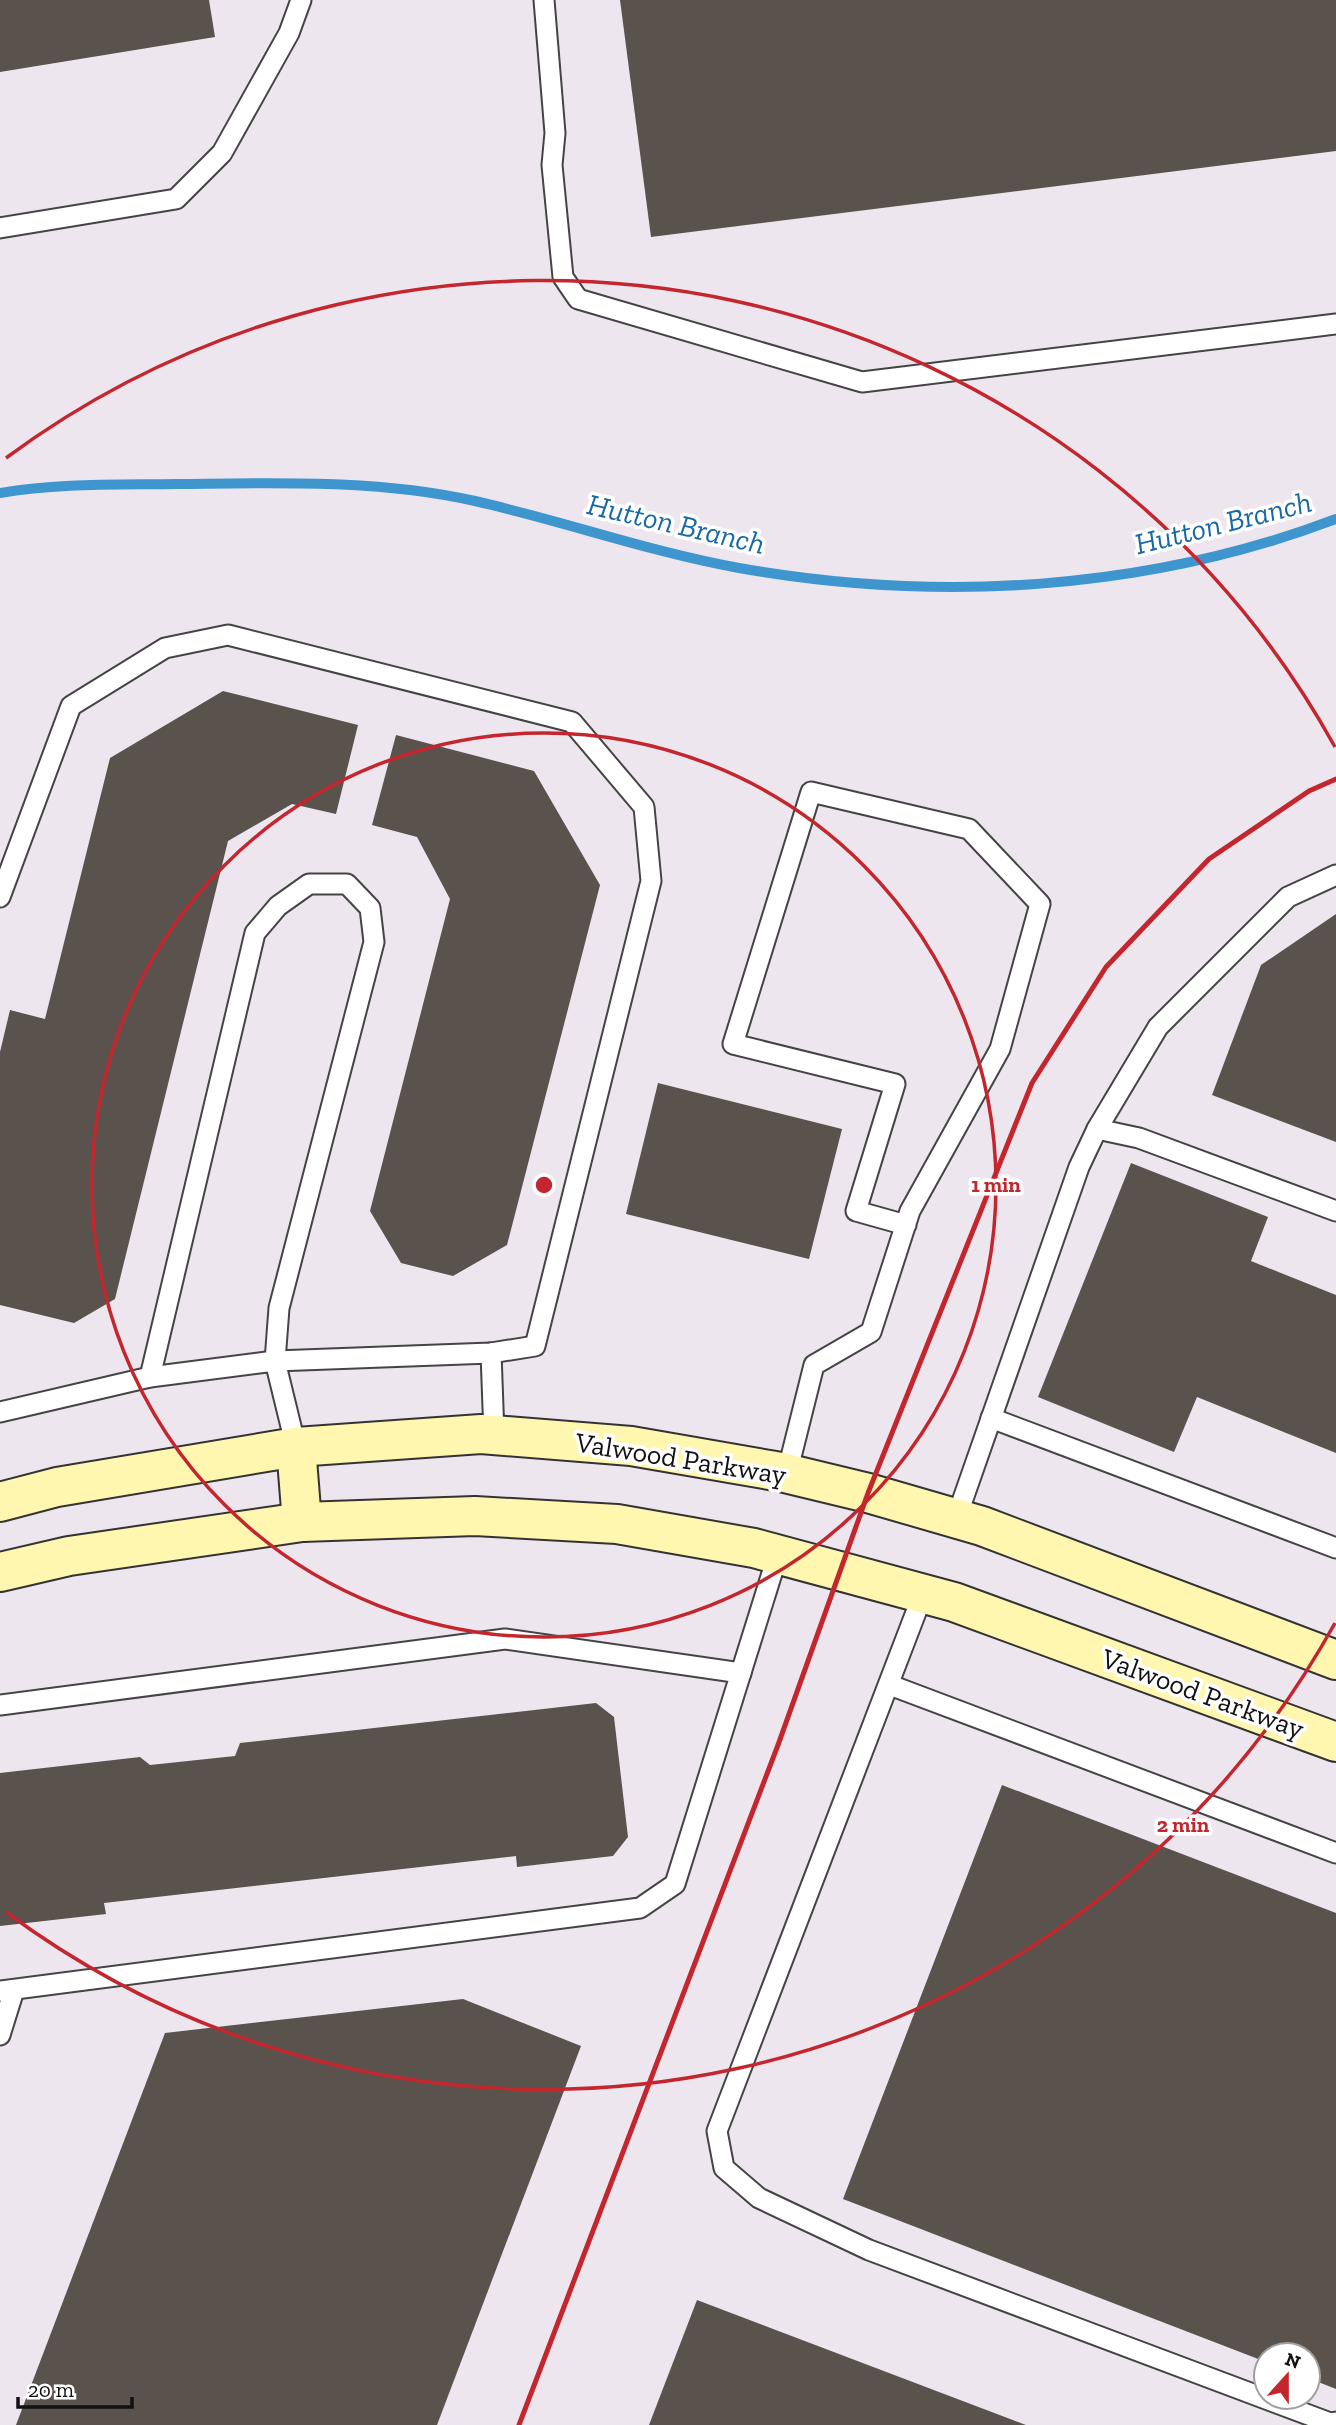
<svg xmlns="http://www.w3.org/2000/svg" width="1336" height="2425" font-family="'Zilla Slab',serif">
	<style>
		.industrial { fill: #eee6ef; fill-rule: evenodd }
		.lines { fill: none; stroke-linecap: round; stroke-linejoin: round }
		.stream { stroke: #3f96cf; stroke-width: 10 }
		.building { fill: #5a524d }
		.lane-casing { stroke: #444; stroke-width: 23 }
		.secondary-casing { stroke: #333; stroke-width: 42 }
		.lane { stroke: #fff; stroke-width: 19 }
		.secondary { stroke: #fff6b0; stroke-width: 38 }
		.rail { stroke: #c4262e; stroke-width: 5 }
		.ring { fill: none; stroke: #c4262e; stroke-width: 3.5 }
		.labels { text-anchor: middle; stroke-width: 7; stroke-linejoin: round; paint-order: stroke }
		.street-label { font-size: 28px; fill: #111; stroke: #fff }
		.water-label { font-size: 30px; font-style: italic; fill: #1768a6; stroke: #fff }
		.centre { fill: #c4262e; stroke: #fff; stroke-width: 3.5 }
		.ring-label { font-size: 21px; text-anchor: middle; font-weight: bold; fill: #c4262e; stroke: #fff; stroke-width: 7; stroke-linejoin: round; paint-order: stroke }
	</style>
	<rect width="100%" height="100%" fill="#fffdf5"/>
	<path class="industrial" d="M 0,0 L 1336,0 L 1336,2425 L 0,2425 ZM 1266,2355 L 1308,2355 L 1308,2397 L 1266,2397 Z"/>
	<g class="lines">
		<path class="stream" d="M 0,493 C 58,483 118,485 177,484 C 276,483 377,479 475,501 C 563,521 650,552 739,568 C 938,603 1146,591 1336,519"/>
	</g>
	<g class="building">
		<path d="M 0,0 L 209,0 L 215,37 L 0,72 Z"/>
		<path d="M 620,0 L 1336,0 L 1336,151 L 651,237 Z"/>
		<path d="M 223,691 L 358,725 L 336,814 L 292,804 L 228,841 L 115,1299 L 74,1323 L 0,1305 L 0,1052 L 10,1010 L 45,1019 L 110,758 Z"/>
		<path d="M 396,735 L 534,771 L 600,885 L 507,1245 L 453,1276 L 401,1263 L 370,1211 L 450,899 L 417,837 L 372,825 Z"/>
		<path d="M 1336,914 L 1336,1142 L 1212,1095 L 1261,965 Z"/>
		<path d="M 658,1083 L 842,1129 L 809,1259 L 626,1214 Z"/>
		<path d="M 1131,1163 L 1268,1217 L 1251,1261 L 1336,1295 L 1336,1453 L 1197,1397 L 1174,1452 L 1038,1397 Z"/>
		<path d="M 596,1703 L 614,1717 L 628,1837 L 613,1856 L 517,1867 L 516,1856 L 104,1903 L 106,1914 L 0,1926 L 0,1773 L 140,1757 L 150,1765 L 235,1756 L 240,1743 Z"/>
		<path d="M 1002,1785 L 1336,1913 L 1336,2389 L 1308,2378 L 1308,2355 L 1266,2355 L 1266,2362 L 843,2199 Z"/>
		<path d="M 463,1999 L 581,2046 L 437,2425 L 16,2425 L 165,2033 Z"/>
		<path d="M 697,2300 L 1026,2425 L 649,2425 Z"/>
	</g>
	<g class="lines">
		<defs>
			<g id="lane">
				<path d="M 544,0 L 555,133 L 552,165 L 563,277 L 578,299 L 862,382 L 1336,324"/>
				<path d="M 0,228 L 176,199 L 222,153 L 289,33 L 301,0"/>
				<path d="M 0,897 L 71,706 L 165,648 L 228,635 L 572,722 L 644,807 L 651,881 L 535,1346 L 491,1353 L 275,1361 L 150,1377 L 0,1412"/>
				<path d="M 1097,1129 L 1158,1027 L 1288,897 L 1336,875"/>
				<path d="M 491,1353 L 494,1435"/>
				<path d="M 150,1377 L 255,933 L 278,906 L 309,884 L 347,884 L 370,908 L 374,942 L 279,1308 L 275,1361 L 296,1447"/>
				<path d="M 991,1418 L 1336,1548"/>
				<path d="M 787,1473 L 814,1365 L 871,1332 L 910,1211 L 1000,1049 L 1040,904 L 969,829 L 811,792 L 733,1044 L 895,1084 L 856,1211 L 906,1225"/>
				<path d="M 956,1519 L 1079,1167 L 1097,1129 L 1139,1138 L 1336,1211"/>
				<path d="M 923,1594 L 717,2131 L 724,2168 L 759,2198 L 869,2250 L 1330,2423 L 1336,2422"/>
				<path d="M 890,1685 L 1336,1853"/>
				<path d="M 0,1705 L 505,1639 L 741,1673"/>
				<path d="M 0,1991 L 640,1908 L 675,1884 L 778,1554"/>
				<path d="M 0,2035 L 14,1990"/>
			</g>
			<g id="secondary">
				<path d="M 296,1447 L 302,1522"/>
				<path d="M 0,1502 L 57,1487 L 296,1447 L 481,1434 L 631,1446 L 781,1472 L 868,1493 L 982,1526 L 1336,1660"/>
				<path d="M 0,1572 L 69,1556 L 302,1522 L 475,1516 L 617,1524 L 754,1548 L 954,1602 L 1336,1742"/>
			</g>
		</defs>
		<use href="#lane" class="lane-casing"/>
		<use href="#secondary" class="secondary-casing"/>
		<use href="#lane" class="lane"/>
		<use href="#secondary" class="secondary"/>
		<path class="rail" d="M 519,2425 L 778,1745 L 868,1493 L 1032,1083 L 1106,967 L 1209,859 L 1309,791 L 1336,779"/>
	</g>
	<g class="ring">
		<circle cx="544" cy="1185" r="452"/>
		<path d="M1335 1623A904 904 0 0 1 6 1912M6 458A904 904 0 0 1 1335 747"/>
	</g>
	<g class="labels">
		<g class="street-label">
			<text transform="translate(681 1458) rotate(9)" y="10">Valwood Parkway</text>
			<text transform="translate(1203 1693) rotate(20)" y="10">Valwood Parkway</text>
		</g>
		<g class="water-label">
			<text transform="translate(1223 523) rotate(-14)" y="10">Hutton Branch</text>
			<text transform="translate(676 524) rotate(13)" y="10">Hutton Branch</text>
		</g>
	</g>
	<circle cx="544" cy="1185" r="10" class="centre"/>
	<g class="ring-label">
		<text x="996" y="1192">1 min</text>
		<text x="1183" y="1832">2 min</text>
	</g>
	<g transform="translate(1287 2376) rotate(21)"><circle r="33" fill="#ffffff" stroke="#a0a0a0" stroke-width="2"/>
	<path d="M0-5L12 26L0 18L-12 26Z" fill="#c4262e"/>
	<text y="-10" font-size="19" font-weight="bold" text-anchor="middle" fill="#111111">N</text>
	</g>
	<path d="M18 2397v10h114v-10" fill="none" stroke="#111111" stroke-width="3.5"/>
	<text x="28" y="2397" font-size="21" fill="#111111" stroke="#ffffff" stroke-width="5" paint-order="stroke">20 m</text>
</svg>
